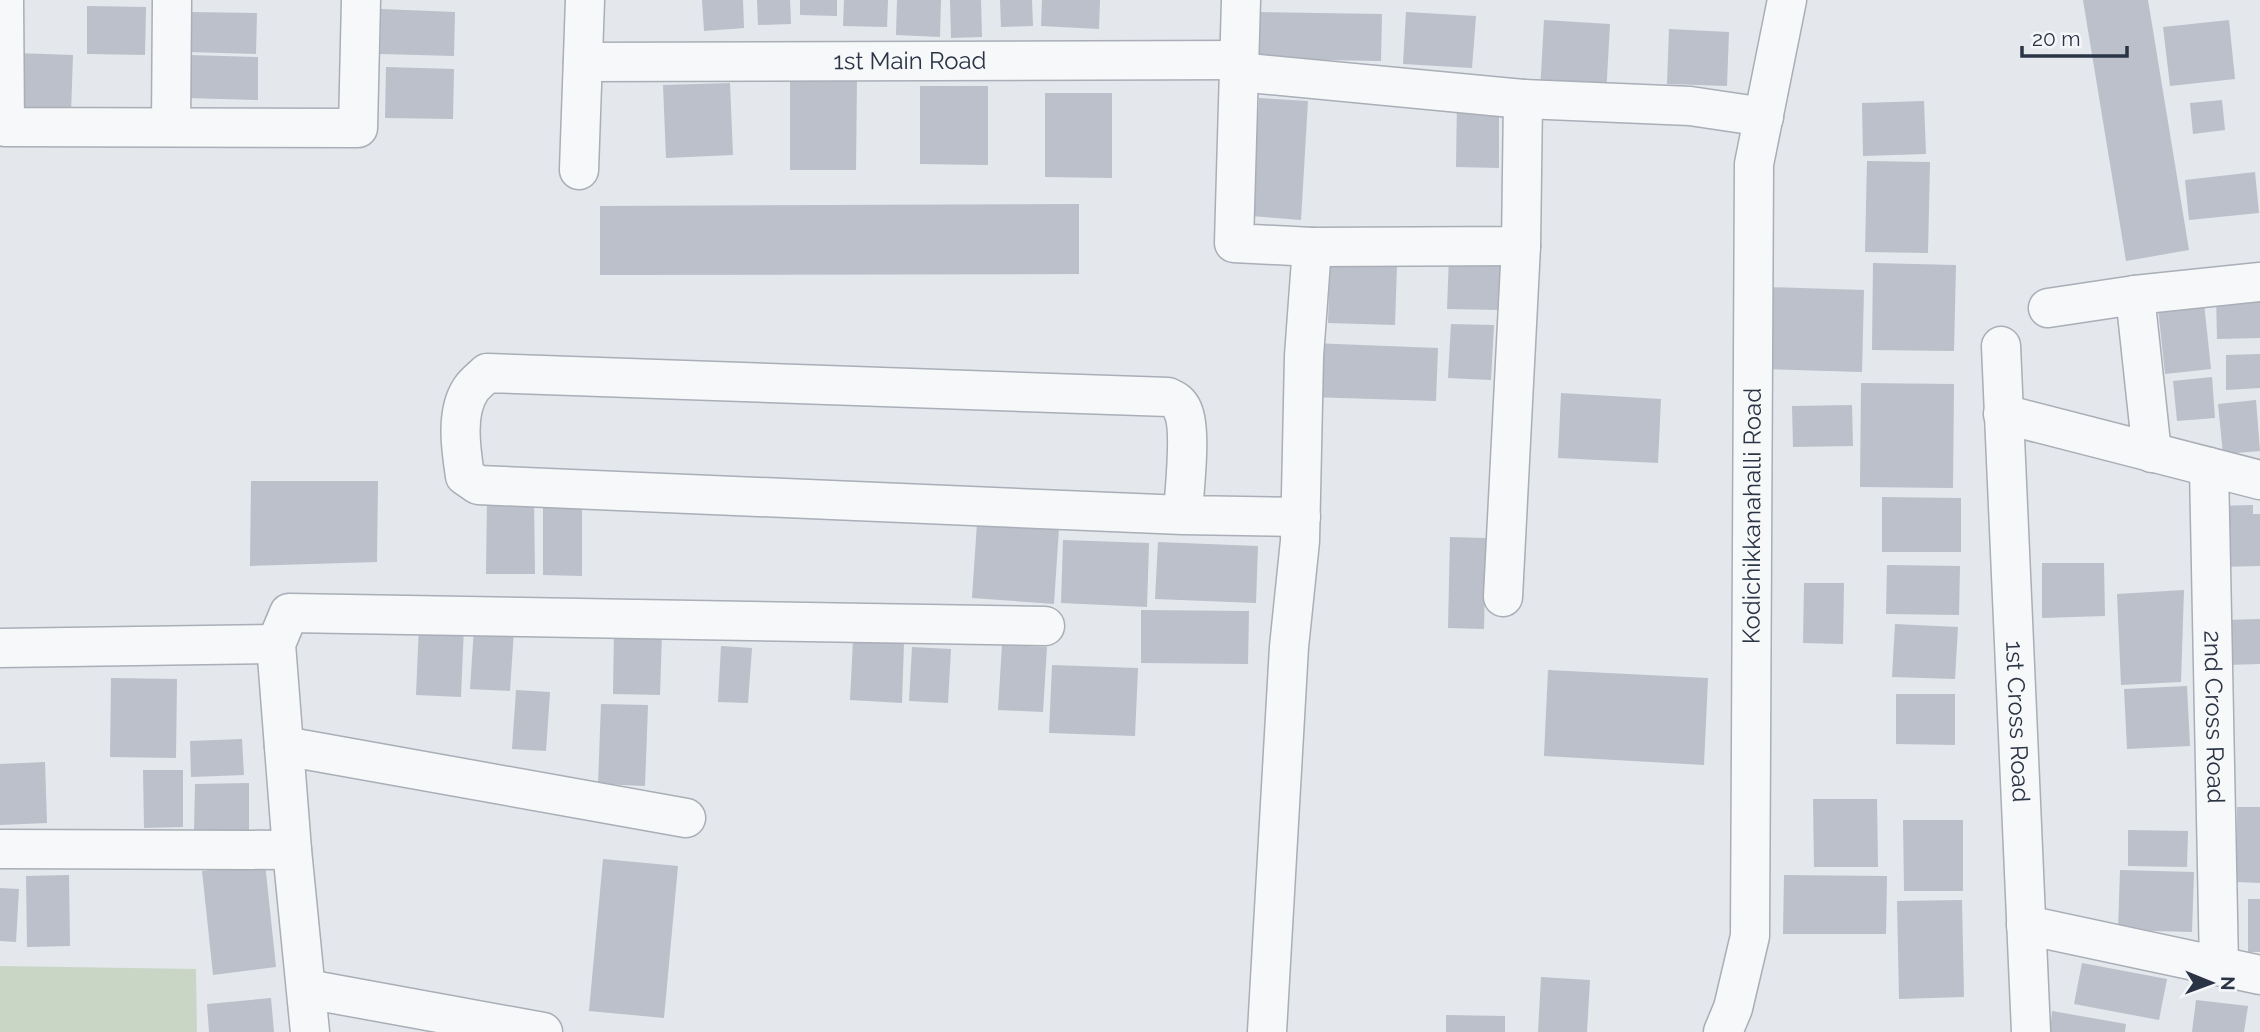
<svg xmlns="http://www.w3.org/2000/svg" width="2260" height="1032" font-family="Raleway,sans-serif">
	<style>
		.green { fill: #c9d6c5 }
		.building { fill: #bbc0ca }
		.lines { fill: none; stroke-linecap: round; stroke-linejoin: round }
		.minor-casing { stroke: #a9aeb7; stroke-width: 41 }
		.tertiary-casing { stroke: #a9aeb7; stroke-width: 41 }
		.minor { stroke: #f7f8fa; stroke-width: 38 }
		.tertiary { stroke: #f7f8fa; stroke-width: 38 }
		.labels { text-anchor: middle; stroke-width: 6; stroke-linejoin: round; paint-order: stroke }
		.street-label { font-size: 24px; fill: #2b3445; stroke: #f4f6f9 }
	</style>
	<rect width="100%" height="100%" fill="#e4e7ec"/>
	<path class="green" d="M 0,966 L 196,969 L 197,1032 L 0,1032 Z"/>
	<g class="building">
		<path d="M 702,0 L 743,0 L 744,28 L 704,31 Z"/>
		<path d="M 757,0 L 790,0 L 791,24 L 758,25 Z"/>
		<path d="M 800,0 L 837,0 L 837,16 L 800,15 Z"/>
		<path d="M 844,0 L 888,0 L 887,27 L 843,26 Z"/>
		<path d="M 897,0 L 941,0 L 940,37 L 896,35 Z"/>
		<path d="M 950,0 L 981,0 L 982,37 L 951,38 Z"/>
		<path d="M 1000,0 L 1032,0 L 1033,26 L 1001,27 Z"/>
		<path d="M 1042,0 L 1100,0 L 1099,29 L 1041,26 Z"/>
		<path d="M 2083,0 L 2148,0 L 2189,250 L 2126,261 Z"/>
		<path d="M 87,6 L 146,7 L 145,55 L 87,54 Z"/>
		<path d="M 381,9 L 455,12 L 454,56 L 380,54 Z"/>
		<path d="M 190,12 L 257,13 L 256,54 L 188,52 Z"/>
		<path d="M 1254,12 L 1382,14 L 1381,61 L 1253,59 Z"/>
		<path d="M 1406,12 L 1476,16 L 1472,68 L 1403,64 Z"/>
		<path d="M 1544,20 L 1610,24 L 1606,96 L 1540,92 Z"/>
		<path d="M 2229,20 L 2235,79 L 2170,86 L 2163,27 Z"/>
		<path d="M 1669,29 L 1729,32 L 1727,86 L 1667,84 Z"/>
		<path d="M 16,53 L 73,55 L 71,113 L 14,111 Z"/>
		<path d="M 189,55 L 258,57 L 258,100 L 187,98 Z"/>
		<path d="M 386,67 L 454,69 L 453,119 L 385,118 Z"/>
		<path d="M 790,76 L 857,77 L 856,170 L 790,170 Z"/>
		<path d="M 730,83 L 733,155 L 666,158 L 663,85 Z"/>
		<path d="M 920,86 L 988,86 L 988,165 L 920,164 Z"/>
		<path d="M 1045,93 L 1112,93 L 1112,178 L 1045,177 Z"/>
		<path d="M 1259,98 L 1308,101 L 1301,220 L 1252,216 Z"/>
		<path d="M 1457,99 L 1499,99 L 1499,168 L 1456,167 Z"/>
		<path d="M 2222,100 L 2225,130 L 2193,134 L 2190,103 Z"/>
		<path d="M 1924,101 L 1926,154 L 1863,156 L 1862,103 Z"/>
		<path d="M 1867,161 L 1930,162 L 1928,253 L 1865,252 Z"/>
		<path d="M 2255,172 L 2259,213 L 2189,220 L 2185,180 Z"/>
		<path d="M 1079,204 L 1079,274 L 600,275 L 600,206 Z"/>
		<path d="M 1449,256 L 1501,257 L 1499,310 L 1447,309 Z"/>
		<path d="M 1330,262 L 1397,265 L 1395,325 L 1328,323 Z"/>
		<path d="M 1873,263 L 1956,265 L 1954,351 L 1872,350 Z"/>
		<path d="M 1766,287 L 1864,290 L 1862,372 L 1764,369 Z"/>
		<path d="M 2216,293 L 2260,293 L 2260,338 L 2217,339 Z"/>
		<path d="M 2204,303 L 2211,369 L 2165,374 L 2158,308 Z"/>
		<path d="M 1451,324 L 1494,325 L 1491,380 L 1448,378 Z"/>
		<path d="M 1311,343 L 1438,348 L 1436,401 L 1309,397 Z"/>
		<path d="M 2260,354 L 2260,388 L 2226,390 L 2226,355 Z"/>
		<path d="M 2212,377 L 2215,418 L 2177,421 L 2173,381 Z"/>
		<path d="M 1861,383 L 1954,384 L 1953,488 L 1860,487 Z"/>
		<path d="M 1561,393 L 1661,399 L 1658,463 L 1558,458 Z"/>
		<path d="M 2256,400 L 2260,451 L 2223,454 L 2218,404 Z"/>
		<path d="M 1852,405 L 1853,446 L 1793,447 L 1792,406 Z"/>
		<path d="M 251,481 L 378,481 L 377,562 L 250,566 Z"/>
		<path d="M 487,497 L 534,497 L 535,574 L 486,574 Z"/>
		<path d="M 1882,497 L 1961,498 L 1961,552 L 1882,552 Z"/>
		<path d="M 543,500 L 582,500 L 582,576 L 543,575 Z"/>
		<path d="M 2253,505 L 2253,514 L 2260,514 L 2260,566 L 2216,567 L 2216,506 Z"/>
		<path d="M 977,523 L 1059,528 L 1054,604 L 972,598 Z"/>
		<path d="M 1450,537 L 1486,538 L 1484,629 L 1448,628 Z"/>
		<path d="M 1063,540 L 1149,543 L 1147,607 L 1061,603 Z"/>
		<path d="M 1158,542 L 1258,546 L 1256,603 L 1155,599 Z"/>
		<path d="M 2042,563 L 2104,563 L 2105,616 L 2042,618 Z"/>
		<path d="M 1887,565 L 1960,566 L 1959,615 L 1886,614 Z"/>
		<path d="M 1804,583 L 1844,583 L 1843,644 L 1803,643 Z"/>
		<path d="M 2184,590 L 2181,682 L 2121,685 L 2117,594 Z"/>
		<path d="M 1141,610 L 1249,611 L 1248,664 L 1141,663 Z"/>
		<path d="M 2260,619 L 2260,664 L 2226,665 L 2225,620 Z"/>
		<path d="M 419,624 L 464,626 L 461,697 L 416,695 Z"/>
		<path d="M 1895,624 L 1958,627 L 1955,679 L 1892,677 Z"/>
		<path d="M 474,628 L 514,630 L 510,691 L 470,689 Z"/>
		<path d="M 614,632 L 662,633 L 660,695 L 613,694 Z"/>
		<path d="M 853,640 L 904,642 L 902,703 L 850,700 Z"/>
		<path d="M 1002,645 L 1047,647 L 1043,712 L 998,710 Z"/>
		<path d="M 721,646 L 752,648 L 748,703 L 718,702 Z"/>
		<path d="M 912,647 L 951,649 L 948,703 L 909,701 Z"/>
		<path d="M 1052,665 L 1138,668 L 1135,736 L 1049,733 Z"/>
		<path d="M 1548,670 L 1708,678 L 1704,765 L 1544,756 Z"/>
		<path d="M 111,678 L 177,679 L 176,758 L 110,757 Z"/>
		<path d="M 2187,686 L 2190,746 L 2127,749 L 2124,689 Z"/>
		<path d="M 516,690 L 550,692 L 546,751 L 512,749 Z"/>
		<path d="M 1896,694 L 1955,694 L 1955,745 L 1896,744 Z"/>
		<path d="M 601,704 L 648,705 L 645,786 L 598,784 Z"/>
		<path d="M 242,739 L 244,775 L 191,777 L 190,741 Z"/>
		<path d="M 45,762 L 47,823 L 0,825 L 0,764 Z"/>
		<path d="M 143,770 L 183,770 L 183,827 L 144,828 Z"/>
		<path d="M 249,783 L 249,831 L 194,831 L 195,784 Z"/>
		<path d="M 1813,799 L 1877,799 L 1878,867 L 1814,867 Z"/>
		<path d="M 2237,807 L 2260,807 L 2260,883 L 2236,882 Z"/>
		<path d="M 1903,820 L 1963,820 L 1963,891 L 1904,891 Z"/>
		<path d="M 2128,830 L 2188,831 L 2187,867 L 2128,866 Z"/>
		<path d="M 603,859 L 678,866 L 664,1018 L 589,1011 Z"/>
		<path d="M 265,863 L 276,967 L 213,975 L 202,871 Z"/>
		<path d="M 2120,870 L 2194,872 L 2192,932 L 2118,930 Z"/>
		<path d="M 69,875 L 70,946 L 27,947 L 26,876 Z"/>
		<path d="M 1784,875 L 1887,876 L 1886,934 L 1783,934 Z"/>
		<path d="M 0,888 L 19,889 L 16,942 L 0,941 Z"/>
		<rect x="2248" y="899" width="12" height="53"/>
		<path d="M 1962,900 L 1964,997 L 1899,999 L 1897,901 Z"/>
		<path d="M 2082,963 L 2167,979 L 2159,1020 L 2074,1004 Z"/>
		<path d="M 1541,977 L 1590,980 L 1587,1032 L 1538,1032 Z"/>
		<path d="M 271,998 L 274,1032 L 209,1032 L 207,1004 Z"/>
		<path d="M 2196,1000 L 2248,1006 L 2244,1032 L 2192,1032 Z"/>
		<path d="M 2052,1011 L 2126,1024 L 2125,1032 L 2050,1032 Z"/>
		<path d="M 1446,1015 L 1505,1016 L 1505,1032 L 1446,1032 Z"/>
	</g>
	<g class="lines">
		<defs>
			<g id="minor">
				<path d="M 4,0 L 5,127 L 358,128 L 361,0"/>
				<path d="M 1241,0 L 1234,243 L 1312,247 L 1304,356 L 1300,541 L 1289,647 L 1267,1032"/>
				<path id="s1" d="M 583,62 L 1239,60"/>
				<path d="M 1238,72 L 1523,99 L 1521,246 L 1312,247"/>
				<path d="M 1523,99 L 1690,106 L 1764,117"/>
				<path d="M 171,127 L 172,0"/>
				<path d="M 579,170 L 585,0"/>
				<path d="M 2048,308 L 2135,295"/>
				<path id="s2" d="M 2001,346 L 2031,1032"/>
				<path d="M 2003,414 L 2260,480"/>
				<path d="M 2152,453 L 2135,295 L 2260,282"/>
				<path id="s3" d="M 2209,467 L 2219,966"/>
				<path d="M 1183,515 C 1184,491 1192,431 1183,411 C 1180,403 1175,400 1168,397 L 487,373 C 482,378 475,383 471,389 C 455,412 461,450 465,476 L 478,485 L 1183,515 L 1301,517"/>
				<path d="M 1503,597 L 1521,246"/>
				<path d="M 0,648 L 276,644"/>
				<path d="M 284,746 L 686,818"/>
				<path d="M 0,849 L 292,850"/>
				<path d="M 2026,925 L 2260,975"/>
				<path d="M 307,989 L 543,1032"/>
				<path d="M 310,1032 L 292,850 L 276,644 L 289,613 L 1045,626"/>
			</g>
			<g id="tertiary">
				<path id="s4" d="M 1723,1032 L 1733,1008 L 1750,936 L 1754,164 L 1787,0"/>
			</g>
		</defs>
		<use href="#minor" class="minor-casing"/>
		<use href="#tertiary" class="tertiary-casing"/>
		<use href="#minor" class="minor"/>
		<use href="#tertiary" class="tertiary"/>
	</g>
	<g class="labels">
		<g class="street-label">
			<text dy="8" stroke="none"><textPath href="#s1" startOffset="327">1st Main Road</textPath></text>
			<text dy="8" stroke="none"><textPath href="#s4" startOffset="520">Kodichikkanahalli Road</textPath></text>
			<text dy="8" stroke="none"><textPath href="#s3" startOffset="250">2nd Cross Road</textPath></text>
			<text dy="8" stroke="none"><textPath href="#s2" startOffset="376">1st Cross Road</textPath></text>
		</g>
	</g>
	<g transform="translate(2211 983) rotate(91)" stroke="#f4f6f9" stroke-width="5" paint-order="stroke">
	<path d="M0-5L12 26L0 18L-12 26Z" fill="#2b3445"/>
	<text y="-10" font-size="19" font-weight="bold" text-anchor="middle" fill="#2b3445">N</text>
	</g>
	<path d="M2022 46v10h105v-10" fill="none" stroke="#2b3445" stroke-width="3.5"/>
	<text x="2032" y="46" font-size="21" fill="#2b3445" stroke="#f4f6f9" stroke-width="5" paint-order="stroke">20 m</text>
</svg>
